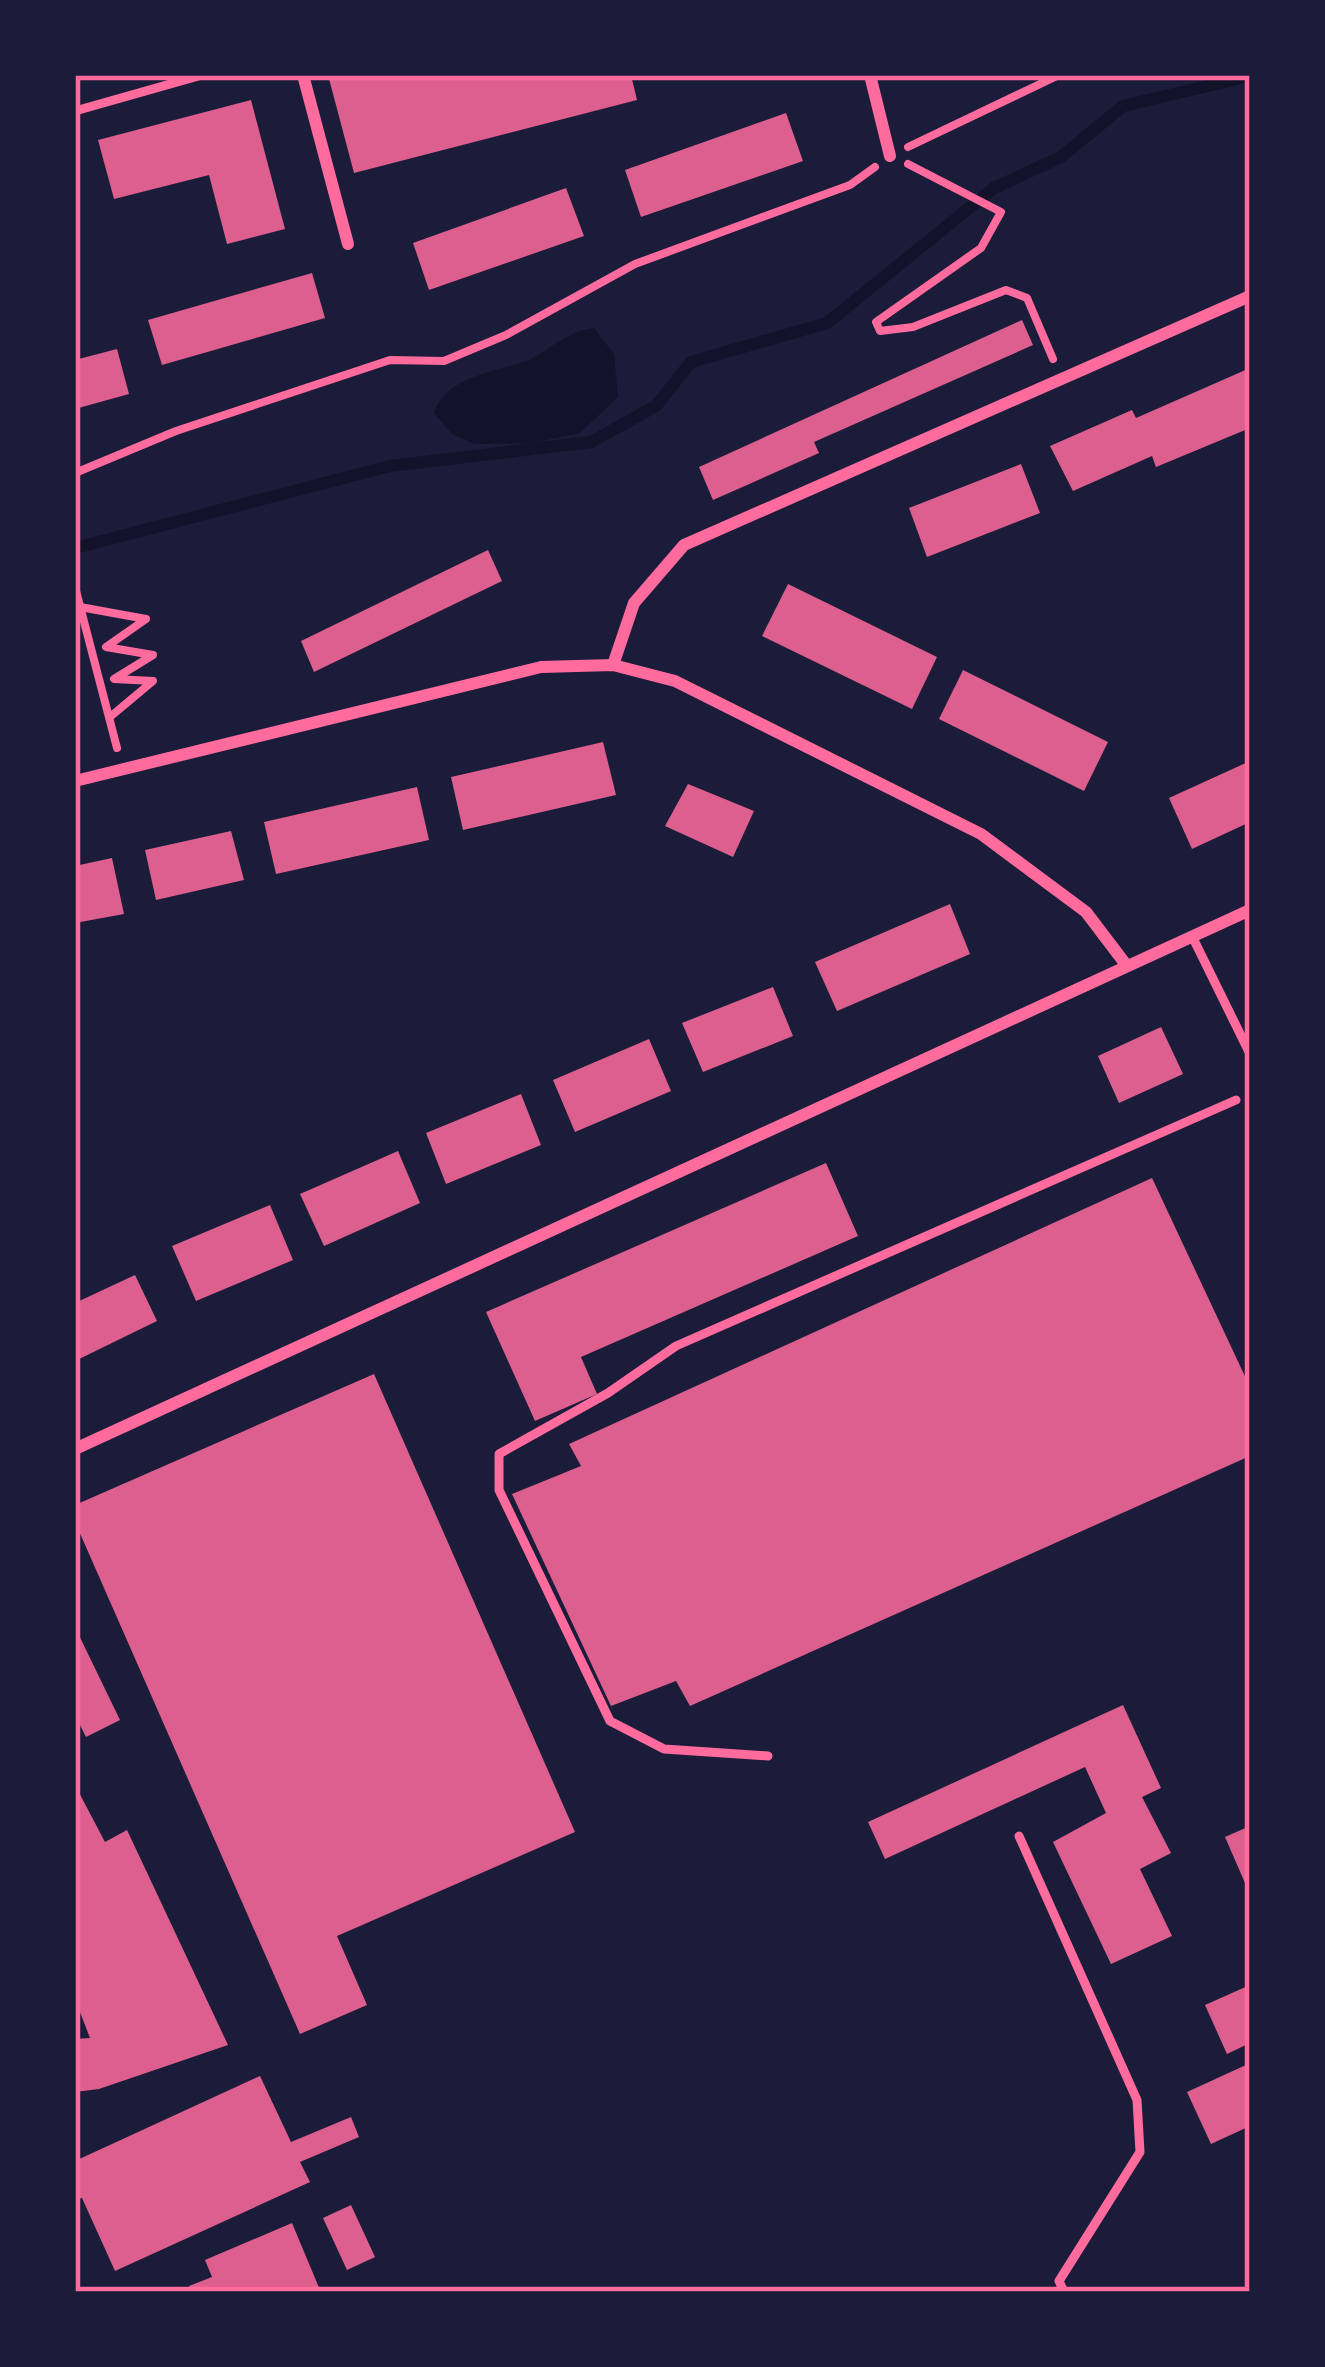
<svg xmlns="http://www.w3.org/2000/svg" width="1325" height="2367" font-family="Inter,sans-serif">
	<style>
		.water { fill: #12122b }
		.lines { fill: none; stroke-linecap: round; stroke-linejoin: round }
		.stream { stroke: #12122b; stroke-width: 12 }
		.building { fill: #dd5f8e }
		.path { stroke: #ff6b9d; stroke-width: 8 }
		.service { stroke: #ff6b9d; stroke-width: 9 }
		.minor { stroke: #ff6b9d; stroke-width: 12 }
		.neatline { fill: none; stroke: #ff6b9d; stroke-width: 4.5 }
	</style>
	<rect width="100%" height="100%" fill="#1b1b3a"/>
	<path class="water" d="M 594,328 L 614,354 L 618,397 L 580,433 L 532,443 L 475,444 L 452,434 L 434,413 C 445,378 493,372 524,362 C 550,352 563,332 594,328 Z"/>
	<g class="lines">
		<path class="stream" d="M 75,548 L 390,466 L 591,442 L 656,406 L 691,362 L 827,323 L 994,188 L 1061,157 L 1123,106 L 1250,76"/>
	</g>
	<g class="building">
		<path d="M 328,75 L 631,75 L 637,100 L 354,173 Z"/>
		<path d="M 251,100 L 285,229 L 227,244 L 209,175 L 114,199 L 98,140 Z"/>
		<path d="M 786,113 L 803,161 L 641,217 L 625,170 Z"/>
		<path d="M 566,188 L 584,236 L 429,290 L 413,243 Z"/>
		<path d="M 312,273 L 325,318 L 162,365 L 148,320 Z"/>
		<path d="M 1022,320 L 1033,345 L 814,442 L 819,453 L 713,500 L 699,467 Z"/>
		<path d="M 117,349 L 129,394 L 75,409 L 75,360 Z"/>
		<path d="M 1250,368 L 1250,428 L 1156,467 L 1152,456 L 1073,491 L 1050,446 L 1132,410 L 1136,418 Z"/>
		<path d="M 1021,464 L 1040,513 L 927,557 L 909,508 Z"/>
		<path d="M 488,550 L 502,581 L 314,672 L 301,641 Z"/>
		<path d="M 788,584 L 937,657 L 912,709 L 762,636 Z"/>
		<path d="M 963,670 L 1108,742 L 1084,791 L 939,719 Z"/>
		<path d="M 603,742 L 616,795 L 463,830 L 451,777 Z"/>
		<path d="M 1250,761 L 1250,822 L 1192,849 L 1169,798 Z"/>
		<path d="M 688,784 L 754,811 L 733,857 L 665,826 Z"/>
		<path d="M 417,787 L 429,840 L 276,874 L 264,822 Z"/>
		<path d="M 231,831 L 244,880 L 156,900 L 145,850 Z"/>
		<path d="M 112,858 L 124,914 L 75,923 L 75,866 Z"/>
		<path d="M 950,904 L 970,954 L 837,1011 L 815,962 Z"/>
		<path d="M 773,987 L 793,1036 L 703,1072 L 682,1023 Z"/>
		<path d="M 1161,1027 L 1183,1074 L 1119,1103 L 1098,1056 Z"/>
		<path d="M 649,1039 L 671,1091 L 575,1132 L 553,1080 Z"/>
		<path d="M 521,1094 L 541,1145 L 446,1184 L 426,1133 Z"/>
		<path d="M 398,1151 L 420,1203 L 324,1246 L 300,1194 Z"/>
		<path d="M 826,1163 L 858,1236 L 581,1357 L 597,1394 L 535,1421 L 486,1312 Z"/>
		<path d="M 1152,1178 L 1250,1387 L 1250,1456 L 690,1706 L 676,1681 L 611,1706 L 512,1494 L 581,1466 L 569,1444 Z"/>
		<path d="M 270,1205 L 293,1260 L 196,1301 L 172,1246 Z"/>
		<path d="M 135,1275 L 157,1321 L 75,1361 L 75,1303 Z"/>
		<path d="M 374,1374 L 575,1832 L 337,1936 L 367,2005 L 300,2034 L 75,1522 L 75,1505 Z"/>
		<path d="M 75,1627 L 120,1720 L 86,1737 L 75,1715 Z"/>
		<path d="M 1123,1705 L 1161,1788 L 1142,1797 L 1171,1853 L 1140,1869 L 1172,1936 L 1111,1964 L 1053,1842 L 1106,1813 L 1085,1767 L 885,1859 L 868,1822 Z"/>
		<path d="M 75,1785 L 105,1842 L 127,1830 L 228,2045 L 99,2089 L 75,2092 L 75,2039 L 90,2038 L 75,1999 Z"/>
		<path d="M 1250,1826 L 1250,1881 L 1245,1883 L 1225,1837 Z"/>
		<path d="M 1250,1985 L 1250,2043 L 1227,2054 L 1205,2005 Z"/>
		<path d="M 1246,2065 L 1250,2126 L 1211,2144 L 1187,2092 Z"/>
		<path d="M 260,2076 L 291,2142 L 351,2117 L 359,2137 L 300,2162 L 310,2182 L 115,2271 L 82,2198 L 75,2199 L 75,2161 Z"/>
		<path d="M 351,2205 L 375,2257 L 347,2270 L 323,2218 Z"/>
		<path d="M 292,2223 L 320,2290 L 191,2292 L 189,2286 L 212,2277 L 205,2260 Z"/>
	</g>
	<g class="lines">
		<g class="path">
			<path d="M 908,147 L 1059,75"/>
			<path d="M 908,164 L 1001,212 L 981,248 L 876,322 L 880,331 L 913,327 L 1006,290 L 1027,298 L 1053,359"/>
			<path d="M 75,473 L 176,431 L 390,360 L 444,361 L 506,335 L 635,264 L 850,185 L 875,167"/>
			<path d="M 75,587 L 117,748"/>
			<path d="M 80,607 L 146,619 L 106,647 L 153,655 L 114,679 L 153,681 L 110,717"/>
		</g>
		<g class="service">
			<path d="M 75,111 L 202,75"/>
			<path d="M 1192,936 L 1250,1054"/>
			<path d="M 768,1756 L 664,1749 L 610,1721 L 499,1490 L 499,1454 L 608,1393 L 676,1346 L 1236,1100"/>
			<path d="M 1019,1836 L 1137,2100 L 1140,2152 L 1059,2281 L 1064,2292"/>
		</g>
		<g class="minor">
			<path d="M 303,75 L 348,244"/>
			<path d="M 870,75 L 890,156"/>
			<path d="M 613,665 L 634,603 L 684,545 L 1250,296"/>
			<path d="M 75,781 L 541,667 L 613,665 L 675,681 L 981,834 L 1086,912 L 1127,966"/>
			<path d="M 75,1449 L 1250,910"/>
		</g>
	</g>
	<rect width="1325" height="2367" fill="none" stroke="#1b1b3a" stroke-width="156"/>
	<rect x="78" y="78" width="1169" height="2211" class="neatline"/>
</svg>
